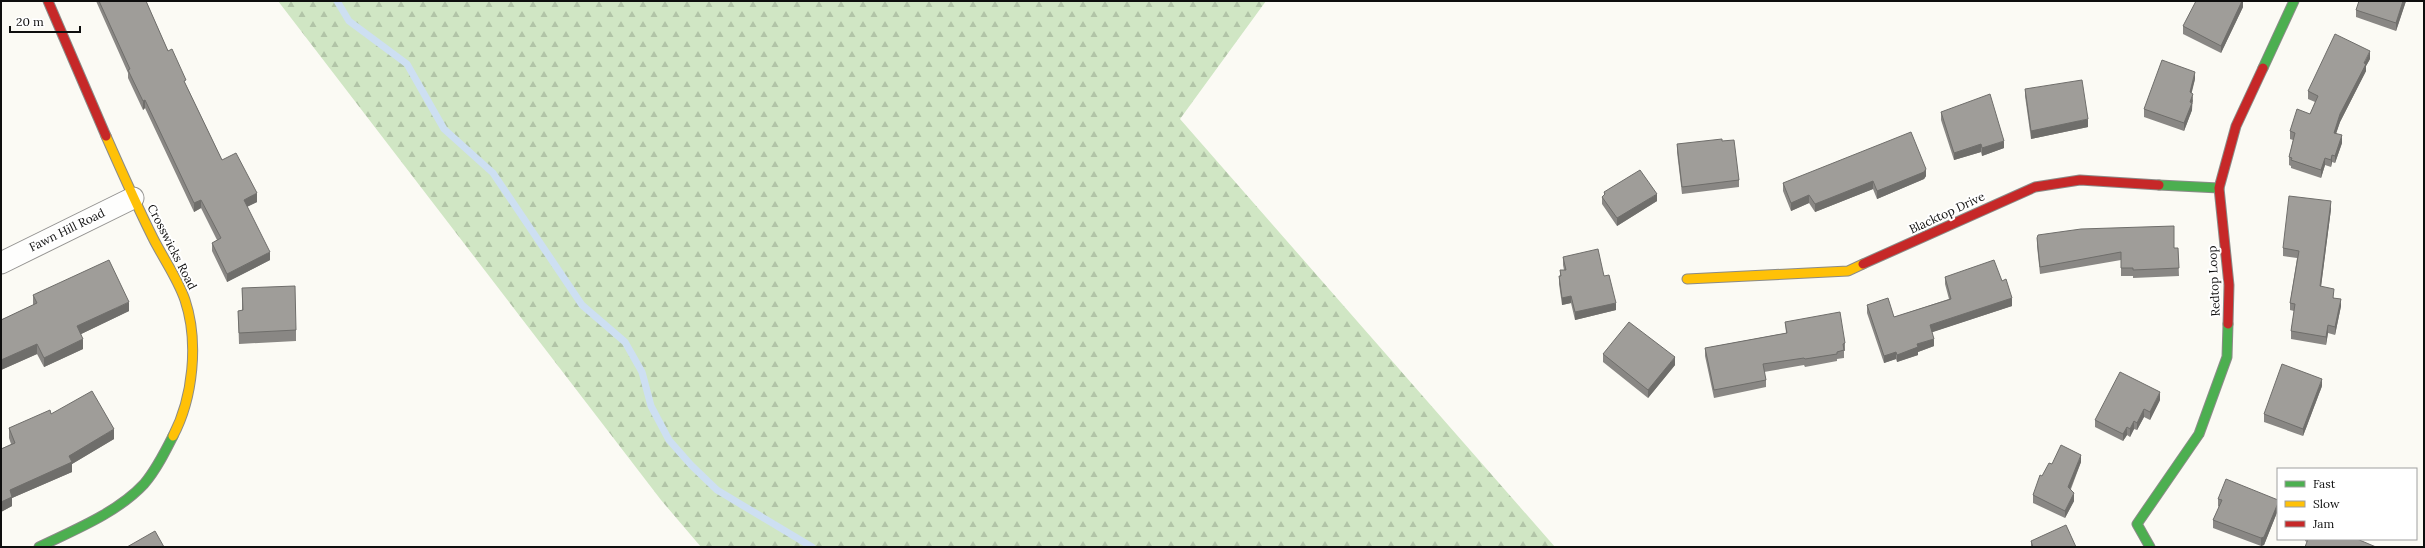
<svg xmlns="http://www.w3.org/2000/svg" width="2425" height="548" font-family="Lora,serif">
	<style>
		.forest { fill: url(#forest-firs) }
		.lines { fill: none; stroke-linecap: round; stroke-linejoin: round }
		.stream { stroke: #cddff2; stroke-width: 7 }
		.street-casing { stroke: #959492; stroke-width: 23 }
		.fast-casing { stroke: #8b8b88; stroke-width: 11 }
		.slow-casing { stroke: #8b8b88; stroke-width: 11 }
		.jam-casing { stroke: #8b8b88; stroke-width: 11 }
		.street { stroke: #fefefd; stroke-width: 21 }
		.fast { stroke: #4caf50; stroke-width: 9 }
		.slow { stroke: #ffc107; stroke-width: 9 }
		.jam { stroke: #c62828; stroke-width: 9 }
		.wall { fill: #898784 }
		.shaded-wall { fill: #6f6e6b }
		.building { fill: #9f9d99; stroke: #6f6e6b }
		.labels { text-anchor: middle; stroke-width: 4; stroke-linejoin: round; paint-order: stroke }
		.street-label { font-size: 12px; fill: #0e0e0e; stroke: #fff }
	</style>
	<defs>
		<pattern id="forest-firs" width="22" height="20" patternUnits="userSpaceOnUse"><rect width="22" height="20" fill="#d0e6c4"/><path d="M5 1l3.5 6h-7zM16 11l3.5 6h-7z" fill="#b1c4a7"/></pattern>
	</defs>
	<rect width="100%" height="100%" fill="#fbfaf4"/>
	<path class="forest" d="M 278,1 L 1266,1 L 1180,119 L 1555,547 L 701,547 L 661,500 Z"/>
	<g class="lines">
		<path class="stream" d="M 337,1 L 349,21 L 407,64 L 444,129 L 493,173 L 582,305 L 625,342 L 642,372 L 651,406 L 669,440 L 691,465 L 717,490 L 812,547"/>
		<defs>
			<path id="street" d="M 1,263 L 133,198"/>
			<g id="fast">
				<path d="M 2263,68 L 2294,1"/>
				<path d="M 2159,185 L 2219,188"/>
				<path d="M 39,547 C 74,530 117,513 144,484 C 156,470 165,452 173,436"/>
				<path d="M 2150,547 L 2137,524 L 2199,434 L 2227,357 L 2228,324"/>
			</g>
			<g id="slow">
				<path d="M 106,136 C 121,170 136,204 153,238 C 163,258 178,279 185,300 C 199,342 193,398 173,436"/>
				<path d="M 1687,279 L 1848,271 L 1863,264"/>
			</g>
			<g id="jam">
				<path d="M 48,1 L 106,136"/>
				<path d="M 1863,264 L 2035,187 L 2080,180 L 2159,185"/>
				<path d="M 2228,324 L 2229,285 L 2219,188 L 2236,126 L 2263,68"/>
			</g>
		</defs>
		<use href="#street" class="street-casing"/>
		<use href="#fast" class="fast-casing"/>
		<use href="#slow" class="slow-casing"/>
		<use href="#jam" class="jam-casing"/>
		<use href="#street" class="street"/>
		<use href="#fast" class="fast"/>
		<use href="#slow" class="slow"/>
		<use href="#jam" class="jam"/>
	</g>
	<g class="wall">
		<path d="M 96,1 L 146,1 L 168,51 L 186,85 L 222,160 L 257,202 L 247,207 L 270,260 L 227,282 L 212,251 L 212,243 L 217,240 L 201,208 L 194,212 L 145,108 L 143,110 L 128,78 L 128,73 Z"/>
		<path d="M 2243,1 L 2243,7 L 2221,53 L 2183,34 L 2183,26 Z"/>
		<path d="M 2406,1 L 2396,31 L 2356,17 L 2356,10 Z"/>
		<path d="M 2370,59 L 2366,66 L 2366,71 L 2340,122 L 2336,133 L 2342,143 L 2335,163 L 2332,162 L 2331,167 L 2325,165 L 2321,178 L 2291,168 L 2291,166 L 2289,165 L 2289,157 L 2293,140 L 2290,139 L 2290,131 L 2310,114 L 2315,102 L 2308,99 L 2308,91 Z"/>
		<path d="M 2195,79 L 2191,93 L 2193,101 L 2192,104 L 2192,110 L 2184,131 L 2144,117 L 2144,109 Z"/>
		<path d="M 2025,89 L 2088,127 L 2031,139 L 2025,96 Z"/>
		<path d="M 1941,112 L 2004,148 L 1982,156 L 1981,152 L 1954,160 L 1941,120 Z"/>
		<path d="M 1722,141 L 1739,180 L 1739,187 L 1682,194 L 1677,152 L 1677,144 Z"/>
		<path d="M 1926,176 L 1924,179 L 1877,199 L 1873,189 L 1815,212 L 1809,203 L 1791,211 L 1783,191 L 1783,183 Z"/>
		<path d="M 1604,192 L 1657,201 L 1617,226 L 1602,204 L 1602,197 L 1604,195 Z"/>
		<path d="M 2331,209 L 2321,287 L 2334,298 L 2341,306 L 2335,335 L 2328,333 L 2326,345 L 2291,339 L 2291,331 L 2294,311 L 2290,310 L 2290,303 L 2297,258 L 2283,256 L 2283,248 Z"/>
		<path d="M 2037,238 L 2174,248 L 2178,248 L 2179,276 L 2133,278 L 2133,276 L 2121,276 L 2121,260 L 2040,274 L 2037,246 Z"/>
		<path d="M 1563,257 L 1604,276 L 1616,310 L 1575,320 L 1571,303 L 1562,305 L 1559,284 L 1559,276 L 1560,276 L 1560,270 L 1564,270 L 1563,265 Z"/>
		<path d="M 1945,277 L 2002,281 L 2012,306 L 1932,332 L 1934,346 L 1918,352 L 1918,355 L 1897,362 L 1896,359 L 1884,363 L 1867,313 L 1867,305 L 1894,317 L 1949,299 L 1945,284 Z"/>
		<path d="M 242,288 L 296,330 L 296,341 L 239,344 L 238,311 L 242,310 Z"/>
		<path d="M 33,295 L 129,311 L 81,334 L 83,349 L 44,367 L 37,354 L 1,370 L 1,320 L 33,305 Z"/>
		<path d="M 1785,322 L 1845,343 L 1845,351 L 1844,351 L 1844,358 L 1837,359 L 1837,361 L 1805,367 L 1804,365 L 1764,372 L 1766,380 L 1766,387 L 1714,398 L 1705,356 L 1705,348 L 1786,333 Z"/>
		<path d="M 1603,354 L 1675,365 L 1648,398 L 1603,362 Z"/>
		<path d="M 2322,386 L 2303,436 L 2264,422 L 2264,414 Z"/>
		<path d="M 2160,400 L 2150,420 L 2144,417 L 2137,430 L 2134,429 L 2130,437 L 2127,435 L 2123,441 L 2095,427 L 2095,420 Z"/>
		<path d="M 51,414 L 114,439 L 72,464 L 72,472 L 12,498 L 12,506 L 1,512 L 1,449 L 11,444 L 9,438 L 9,428 Z"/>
		<path d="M 2081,462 L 2071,489 L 2074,501 L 2065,518 L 2033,503 L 2033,495 L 2052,464 Z"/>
		<path d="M 2218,499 L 2278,500 L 2278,510 L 2264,545 L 2261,546 L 2213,528 L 2213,520 L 2219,507 L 2218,506 Z"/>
		<path d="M 2305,539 L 2357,539 L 2307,542 L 2305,541 Z"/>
		<path d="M 2031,541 L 2076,547 L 2031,547 Z"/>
	</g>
	<g class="shaded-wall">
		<path d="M 2242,1 L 2243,1 L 2243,7 L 2221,53 L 2221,46 Z"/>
		<path d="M 2403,1 L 2406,1 L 2396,31 L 2396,23 Z"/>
		<path d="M 2370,51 L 2370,59 L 2366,66 L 2366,71 L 2340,122 L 2334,140 L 2334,133 L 2340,114 Z"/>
		<path d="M 2195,72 L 2195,79 L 2190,100 L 2190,92 Z"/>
		<path d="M 2193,94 L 2192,110 L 2184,131 L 2184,123 Z"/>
		<path d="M 145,100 L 145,108 L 143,110 L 143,101 Z"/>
		<path d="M 2088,119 L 2088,127 L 2031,139 L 2031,131 Z"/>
		<path d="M 2342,135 L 2342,143 L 2335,163 L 2335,156 Z"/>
		<path d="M 2004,141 L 2004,148 L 1982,156 L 1982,148 Z"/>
		<path d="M 1981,144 L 1981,152 L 1954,160 L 1954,153 Z"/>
		<path d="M 2332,155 L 2332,162 L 2331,167 L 2331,160 Z"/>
		<path d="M 2325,158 L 2325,165 L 2321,178 L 2321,170 Z"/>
		<path d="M 1926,169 L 1926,176 L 1924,179 L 1877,199 L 1877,191 Z"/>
		<path d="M 1873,181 L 1873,189 L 1815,212 L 1815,204 Z"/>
		<path d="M 257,193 L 257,202 L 244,208 L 244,200 Z"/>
		<path d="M 1657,194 L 1657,201 L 1617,226 L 1617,218 Z"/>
		<path d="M 1809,195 L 1809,203 L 1791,211 L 1791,203 Z"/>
		<path d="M 201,200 L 201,208 L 194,212 L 194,203 Z"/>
		<path d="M 2331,201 L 2331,209 L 2320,294 L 2320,286 Z"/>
		<path d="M 270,252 L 270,260 L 227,282 L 227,274 Z"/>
		<path d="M 1571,296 L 1571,303 L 1562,305 L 1562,298 Z"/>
		<path d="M 2012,298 L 2012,306 L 1930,333 L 1930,325 Z"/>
		<path d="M 2341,299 L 2341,306 L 2335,335 L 2335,327 Z"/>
		<path d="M 129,302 L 129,311 L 77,336 L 77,326 Z"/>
		<path d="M 1616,303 L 1616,310 L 1575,320 L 1575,312 Z"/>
		<path d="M 2328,325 L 2328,333 L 2326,345 L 2326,337 Z"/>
		<path d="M 83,339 L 83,349 L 44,367 L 44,358 Z"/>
		<path d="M 1934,339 L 1934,346 L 1918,352 L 1918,355 L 1897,362 L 1897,355 L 1917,344 Z"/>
		<path d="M 37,344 L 37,354 L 1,370 L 1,360 Z"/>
		<path d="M 1896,352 L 1896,359 L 1884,363 L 1884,356 Z"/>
		<path d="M 1675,357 L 1675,365 L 1648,398 L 1648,390 Z"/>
		<path d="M 2322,379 L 2322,386 L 2303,436 L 2303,429 Z"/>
		<path d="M 2160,392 L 2160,400 L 2150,420 L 2150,412 Z"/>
		<path d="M 2144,409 L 2144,417 L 2137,430 L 2137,423 Z"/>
		<path d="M 2134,421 L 2134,429 L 2130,437 L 2130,429 Z"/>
		<path d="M 2127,427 L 2127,435 L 2123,441 L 2123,434 Z"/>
		<path d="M 114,429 L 114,439 L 72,464 L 72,472 L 12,498 L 12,506 L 1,512 L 1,502 L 10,490 Z"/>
		<path d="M 2081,455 L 2081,462 L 2068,494 L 2068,487 Z"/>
		<path d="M 2074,493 L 2074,501 L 2065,518 L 2065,511 Z"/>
		<path d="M 2278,503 L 2278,510 L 2264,545 L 2261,546 L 2261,538 Z"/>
	</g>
	<g class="building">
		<path d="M 99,1 L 146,1 L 168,51 L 172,49 L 186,80 L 184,81 L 222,160 L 236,153 L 257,193 L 244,200 L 270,252 L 227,274 L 212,243 L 221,238 L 201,200 L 194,203 L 145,100 L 143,101 L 128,70 L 130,69 Z"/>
		<path d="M 2196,1 L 2242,1 L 2221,46 L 2183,26 Z"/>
		<path d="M 2359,1 L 2403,1 L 2396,23 L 2356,10 Z"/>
		<path d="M 2335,34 L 2370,51 L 2364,63 L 2366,64 L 2340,114 L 2334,133 L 2342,135 L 2335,156 L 2332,155 L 2331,160 L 2325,158 L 2321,170 L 2291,160 L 2292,158 L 2289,157 L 2295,133 L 2290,131 L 2297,109 L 2310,114 L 2318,96 L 2308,91 Z"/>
		<path d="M 2162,60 L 2195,72 L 2190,92 L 2193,94 L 2190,102 L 2192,103 L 2184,123 L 2144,109 Z"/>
		<path d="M 2082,80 L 2088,119 L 2031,131 L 2025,89 Z"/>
		<path d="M 1990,94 L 2004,141 L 1982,148 L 1981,144 L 1954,153 L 1941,112 Z"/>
		<path d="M 1911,132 L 1926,169 L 1924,172 L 1877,191 L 1873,181 L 1815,204 L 1809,195 L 1791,203 L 1783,183 Z"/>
		<path d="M 1722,139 L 1722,141 L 1734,140 L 1739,180 L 1682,187 L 1677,144 Z"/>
		<path d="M 1640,170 L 1657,194 L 1617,218 L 1602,197 L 1605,194 L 1604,192 Z"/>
		<path d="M 2289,196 L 2331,201 L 2320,286 L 2334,289 L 2333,298 L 2341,299 L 2335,327 L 2328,325 L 2326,337 L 2291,331 L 2295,304 L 2290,303 L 2299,251 L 2283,248 Z"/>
		<path d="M 2174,226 L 2174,248 L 2178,248 L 2179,268 L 2133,270 L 2133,268 L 2121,268 L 2121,252 L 2040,267 L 2037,238 L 2038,235 L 2081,229 Z"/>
		<path d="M 1598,249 L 1604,276 L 1609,275 L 1616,303 L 1575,312 L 1571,296 L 1562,298 L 1559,276 L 1561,276 L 1560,270 L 1566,270 L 1563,257 Z"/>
		<path d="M 109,260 L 129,302 L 77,326 L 83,339 L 44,358 L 37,344 L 1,360 L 1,320 L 37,303 L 33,295 Z"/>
		<path d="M 1994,260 L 2002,281 L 2006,279 L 2012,298 L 1930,325 L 1934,339 L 1917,344 L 1918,347 L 1897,355 L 1896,352 L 1884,356 L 1867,305 L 1888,298 L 1894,317 L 1951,299 L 1945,277 Z"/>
		<path d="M 295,286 L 296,330 L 239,333 L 238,311 L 243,310 L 242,288 Z"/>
		<path d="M 1840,312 L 1845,343 L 1843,344 L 1844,350 L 1837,352 L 1837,354 L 1805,359 L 1804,358 L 1763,364 L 1766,380 L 1714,390 L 1705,348 L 1787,333 L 1785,322 Z"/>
		<path d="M 1629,322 L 1675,357 L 1648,390 L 1603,354 Z"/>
		<path d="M 2282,364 L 2322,379 L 2303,429 L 2264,414 Z"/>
		<path d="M 2120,372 L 2160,392 L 2150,412 L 2144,409 L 2137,423 L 2134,421 L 2130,429 L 2127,427 L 2123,434 L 2095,420 Z"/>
		<path d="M 92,391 L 114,429 L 69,456 L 72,462 L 10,490 L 12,497 L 1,502 L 1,449 L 15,443 L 9,428 L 50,410 L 51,414 Z"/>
		<path d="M 2061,445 L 2081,455 L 2068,487 L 2074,493 L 2065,511 L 2033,495 L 2040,475 L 2042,476 L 2049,463 L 2052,464 Z"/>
		<path d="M 2226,479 L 2278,500 L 2278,503 L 2264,537 L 2261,538 L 2213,520 L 2222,500 L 2218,499 Z"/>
		<path d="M 2066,525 L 2076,547 L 2033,547 L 2031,541 Z"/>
		<path d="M 155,531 L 164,547 L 127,547 Z"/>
		<path d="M 2308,539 L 2357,539 L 2376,547 L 2305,547 Z"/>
	</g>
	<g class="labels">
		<g class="street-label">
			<text transform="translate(1947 213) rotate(-25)" y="4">Blacktop Drive</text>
			<text transform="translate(67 230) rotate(-26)" y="4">Fawn Hill Road</text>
			<text transform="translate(172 247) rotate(63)" y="4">Crosswicks Road</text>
			<text transform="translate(2214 281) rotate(-93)" y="4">Redtop Loop</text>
		</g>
	</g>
	<rect width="2425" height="548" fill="none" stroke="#0e0e0e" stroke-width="4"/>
	<rect x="2277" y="468" width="140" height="72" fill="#ffffff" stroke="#9f9f9f"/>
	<rect x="2285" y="481" width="20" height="6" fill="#4caf50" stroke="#9f9f9f"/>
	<text x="2313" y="488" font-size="12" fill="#0e0e0e">Fast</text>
	<rect x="2285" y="501" width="20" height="6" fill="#ffc107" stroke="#9f9f9f"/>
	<text x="2313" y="508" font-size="12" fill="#0e0e0e">Slow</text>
	<rect x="2285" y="521" width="20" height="6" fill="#c62828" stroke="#9f9f9f"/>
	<text x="2313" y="528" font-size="12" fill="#0e0e0e">Jam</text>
	<path d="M10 26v6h70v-6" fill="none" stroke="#0e0e0e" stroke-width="2"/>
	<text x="16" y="26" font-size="12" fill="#0e0e0e" stroke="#ffffff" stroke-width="3" paint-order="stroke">20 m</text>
</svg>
